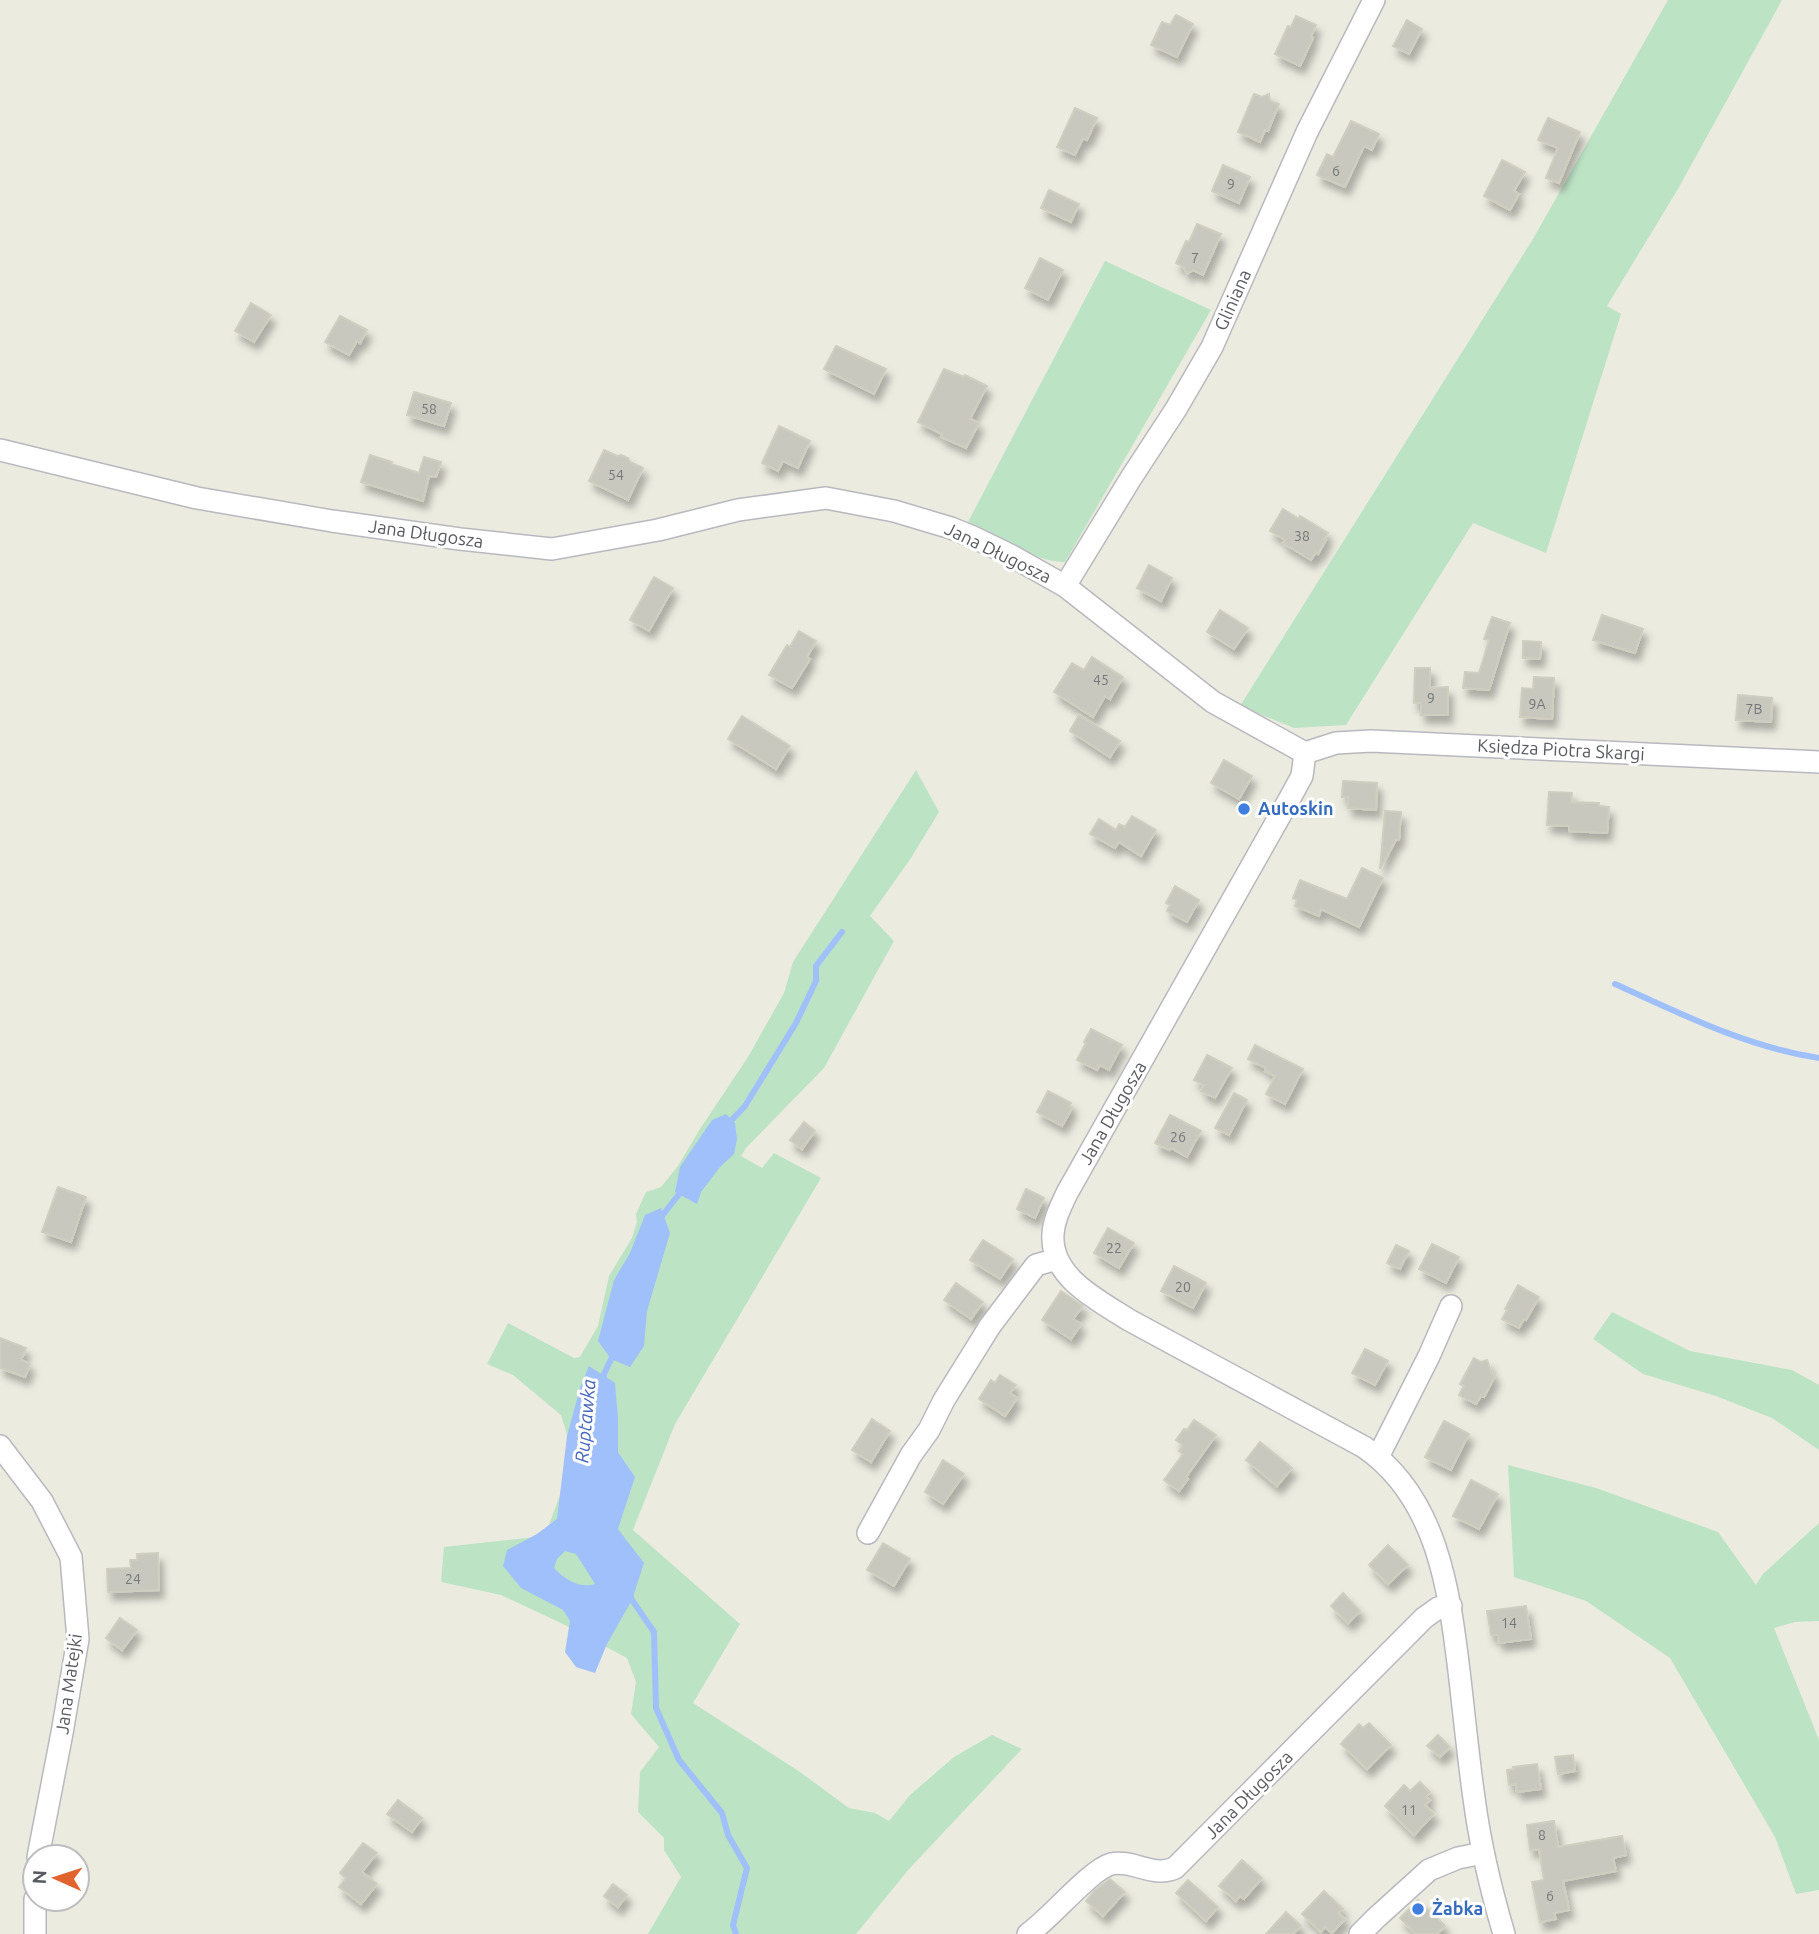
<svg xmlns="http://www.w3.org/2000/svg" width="1819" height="1934" font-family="Ubuntu,sans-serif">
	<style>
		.green { fill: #bde3c5 }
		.water { fill: #a0c0fb; fill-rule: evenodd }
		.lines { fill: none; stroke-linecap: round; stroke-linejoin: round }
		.stream { stroke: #a0c0fb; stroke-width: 6 }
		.building { fill: #c8c8bf; stroke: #d0cebf; stroke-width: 2; filter: url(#shadow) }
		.minor-casing { stroke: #b8b9bf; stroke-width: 24 }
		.minor { stroke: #fff; stroke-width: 21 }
		.shop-dot { fill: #3f7fe0; stroke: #fff; stroke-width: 2.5 }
		.labels { text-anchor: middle; stroke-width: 6; stroke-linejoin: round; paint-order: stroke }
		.number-label { font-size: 14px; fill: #757678 }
		.street-label { font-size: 18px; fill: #595b61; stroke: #fff }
		.shop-label { font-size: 18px; font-weight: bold; fill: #366cbe; stroke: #fff; text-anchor: start }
		.water-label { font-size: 19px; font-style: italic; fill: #4566bd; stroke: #fff }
	</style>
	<defs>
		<filter id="shadow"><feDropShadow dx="4.5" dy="8" stdDeviation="3.5" flood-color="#0004"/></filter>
	</defs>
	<rect width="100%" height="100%" fill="#ebebe0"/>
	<g class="green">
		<path d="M 1668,0 L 1782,0 L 1678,189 L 1607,306 L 1621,314 L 1546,553 L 1473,523 L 1346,725 L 1294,728 L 1240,706 L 1533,239 Z"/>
		<path d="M 1105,261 L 1211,310 L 1065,562 C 1036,563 995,535 968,522 Z"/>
		<path d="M 916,770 L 939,812 L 911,858 L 870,916 L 894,941 L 824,1068 L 746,1148 L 741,1156 L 762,1168 L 774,1153 L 821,1178 L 675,1424 L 633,1530 L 740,1624 L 693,1703 L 800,1772 L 849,1808 L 875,1813 L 889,1821 L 910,1795 L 954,1757 L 992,1735 L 1022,1749 L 909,1869 L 856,1934 L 648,1934 L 681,1877 L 664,1850 L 664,1838 L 638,1812 L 640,1772 L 659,1747 L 631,1714 L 636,1682 L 627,1658 L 563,1624 L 501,1595 L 441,1582 L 444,1547 L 545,1536 L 567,1476 L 569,1441 L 561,1415 L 513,1375 L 487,1364 L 508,1323 L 574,1358 L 580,1357 L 598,1326 L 609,1276 L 632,1238 L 637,1222 L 636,1214 L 646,1192 L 661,1187 L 678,1166 L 700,1129 L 748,1057 L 784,993 L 793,962 Z"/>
		<path d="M 1612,1312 L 1690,1351 L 1792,1370 L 1819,1385 L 1819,1450 L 1772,1418 L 1716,1396 L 1643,1374 L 1593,1339 Z"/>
		<path d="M 1508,1465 L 1596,1488 L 1718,1532 L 1756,1585 L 1763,1574 L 1819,1523 L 1819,1621 L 1795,1622 L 1774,1628 L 1819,1740 L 1819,1890 L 1796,1894 L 1775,1837 L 1670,1658 L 1586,1601 L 1514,1577 Z"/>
	</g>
	<g class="water">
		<path d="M 726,1114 L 735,1123 L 737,1139 L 734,1154 L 720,1167 L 701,1192 L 697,1204 L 675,1192 L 680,1167 L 712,1120 Z"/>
		<path d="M 661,1208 L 670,1233 L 647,1311 L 644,1346 L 630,1367 L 611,1359 L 598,1341 L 614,1280 L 630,1253 L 645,1215 Z"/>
		<path d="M 589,1366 L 615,1383 L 618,1418 L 618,1452 L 635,1477 L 618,1529 L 644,1563 L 632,1600 L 607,1644 L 595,1673 L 576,1667 L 565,1652 L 570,1621 L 563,1610 L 521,1588 L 503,1566 L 507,1550 L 537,1534 L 557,1519 L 567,1436 L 580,1388 ZM 565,1551 L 576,1554 L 595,1584 C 580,1589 564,1579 554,1568 L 557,1559 Z"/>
	</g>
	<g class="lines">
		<g class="stream">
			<path d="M 1615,984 C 1681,1014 1747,1047 1819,1058"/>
			<path d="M 726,1126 L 745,1106 L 796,1023 L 816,981 L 816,966 L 842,932"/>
			<path d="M 661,1220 L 662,1216 L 683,1189"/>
			<path d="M 604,1380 L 604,1374 L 615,1351"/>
			<path d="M 629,1593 L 632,1600 L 654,1632 L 656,1708 L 679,1760 L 722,1813 L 728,1835 L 747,1868 L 733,1925 L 736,1934"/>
		</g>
	</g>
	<g class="building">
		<path d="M 1176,15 L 1193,24 L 1177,57 L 1151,45 L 1162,22 L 1170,25 Z"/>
		<path d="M 1296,16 L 1316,25 L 1311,36 L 1313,38 L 1300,66 L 1275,54 L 1288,26 L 1291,27 Z"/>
		<path d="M 1407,20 L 1422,29 L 1409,54 L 1393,46 Z"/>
		<path d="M 1254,94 L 1262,97 L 1269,94 L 1270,101 L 1279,104 L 1268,131 L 1265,130 L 1260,142 L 1238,132 Z"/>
		<path d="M 1075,108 L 1097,118 L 1087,140 L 1083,138 L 1075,155 L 1057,147 Z"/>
		<path d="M 1548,118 L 1580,132 L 1559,183 L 1546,178 L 1558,148 L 1538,140 Z"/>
		<path d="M 1351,121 L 1379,134 L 1372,150 L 1364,146 L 1345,187 L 1317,175 L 1327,154 L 1333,157 Z"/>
		<path d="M 1502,160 L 1525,172 L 1514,191 L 1519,194 L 1510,210 L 1484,196 Z"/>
		<path d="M 1223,165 L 1250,177 L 1239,203 L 1212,191 Z"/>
		<path d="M 1049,190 L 1079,204 L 1071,222 L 1041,208 Z"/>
		<path d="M 1197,224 L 1221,234 L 1203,275 L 1193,270 L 1187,274 L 1184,267 L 1176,263 L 1186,241 L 1189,242 Z"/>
		<path d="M 1040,258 L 1063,270 L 1048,300 L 1025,288 Z"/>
		<path d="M 251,303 L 271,315 L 254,342 L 235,331 Z"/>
		<path d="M 340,316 L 367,330 L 360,343 L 357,341 L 349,355 L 325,342 Z"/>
		<path d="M 836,346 L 886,369 L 874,394 L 824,369 Z"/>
		<path d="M 944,369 L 964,377 L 965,375 L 987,386 L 970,419 L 979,423 L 966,448 L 941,437 L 942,434 L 918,422 Z"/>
		<path d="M 414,392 L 451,403 L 444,426 L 407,415 Z"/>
		<path d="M 779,426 L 810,441 L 798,468 L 783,461 L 778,471 L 762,463 Z"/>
		<path d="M 604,450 L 617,456 L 621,455 L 628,458 L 630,462 L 643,468 L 628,500 L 589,481 Z"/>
		<path d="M 370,455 L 392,462 L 391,464 L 419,473 L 424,457 L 441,462 L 436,477 L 429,476 L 423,501 L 361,482 Z"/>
		<path d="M 1283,509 L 1299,519 L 1300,516 L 1328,533 L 1324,539 L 1326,540 L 1318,554 L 1316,552 L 1311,560 L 1283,543 L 1285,540 L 1270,531 Z"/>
		<path d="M 1149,565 L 1172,578 L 1161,601 L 1137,588 Z"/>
		<path d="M 654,577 L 673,588 L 649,631 L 630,620 Z"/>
		<path d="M 1220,610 L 1248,628 L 1234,649 L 1207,632 Z"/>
		<path d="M 1602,615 L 1643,629 L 1635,653 L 1593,640 Z"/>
		<path d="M 1492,617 L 1510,623 L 1489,690 L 1463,688 L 1465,672 L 1479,673 L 1489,640 L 1484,639 Z"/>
		<path d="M 799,631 L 816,641 L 807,657 L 810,659 L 792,688 L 769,675 L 787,645 L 790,647 Z"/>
		<path d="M 1523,641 L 1541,642 L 1540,659 L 1523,658 Z"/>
		<path d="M 1092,657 L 1123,677 L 1110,699 L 1105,696 L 1093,717 L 1054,692 L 1072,663 L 1084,670 Z"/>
		<path d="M 1415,668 L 1430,668 L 1430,688 L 1448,687 L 1448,715 L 1421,715 L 1421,703 L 1414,703 Z"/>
		<path d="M 1534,677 L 1554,678 L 1552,719 L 1520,717 L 1522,688 L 1533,689 Z"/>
		<path d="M 1738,695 L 1772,698 L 1771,722 L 1736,720 Z"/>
		<path d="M 1079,715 L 1120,741 L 1110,757 L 1070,731 Z"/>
		<path d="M 742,716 L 790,746 L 776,769 L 728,739 Z"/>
		<path d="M 1224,760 L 1252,776 L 1239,799 L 1211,783 Z"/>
		<path d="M 1343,781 L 1377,783 L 1376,810 L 1348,808 L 1348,797 L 1342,797 Z"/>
		<path d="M 1549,792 L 1572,793 L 1571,802 L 1599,803 L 1599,806 L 1609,807 L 1607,833 L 1569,831 L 1569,826 L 1547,825 Z"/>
		<path d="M 1385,811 L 1401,812 L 1399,840 L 1396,840 L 1380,869 Z"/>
		<path d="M 1132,816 L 1156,830 L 1141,856 L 1119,842 L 1115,848 L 1090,834 L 1099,819 L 1116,830 L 1119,824 L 1125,827 Z"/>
		<path d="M 1362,868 L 1383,878 L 1359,927 L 1321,909 L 1319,916 L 1295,906 L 1297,900 L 1293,898 L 1300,880 L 1347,899 Z"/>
		<path d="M 1175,886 L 1199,900 L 1187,922 L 1167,911 L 1170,905 L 1166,903 Z"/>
		<path d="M 1091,1029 L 1122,1045 L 1109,1070 L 1100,1065 L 1097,1070 L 1077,1060 L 1086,1043 L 1084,1042 Z"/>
		<path d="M 1255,1045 L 1303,1069 L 1285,1104 L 1266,1094 L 1275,1076 L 1265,1071 L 1266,1068 L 1248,1059 Z"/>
		<path d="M 1207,1055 L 1232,1068 L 1215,1098 L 1201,1091 L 1204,1085 L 1194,1080 Z"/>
		<path d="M 1048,1091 L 1071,1103 L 1069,1106 L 1072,1108 L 1062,1126 L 1037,1112 Z"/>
		<path d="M 1234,1093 L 1247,1100 L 1229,1135 L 1215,1128 Z"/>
		<path d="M 1170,1115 L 1201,1131 L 1187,1157 L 1171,1148 L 1169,1150 L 1155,1143 Z"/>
		<path d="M 804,1122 L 815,1131 L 802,1149 L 790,1140 Z"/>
		<path d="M 58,1187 L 86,1197 L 71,1242 L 42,1232 Z"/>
		<path d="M 1026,1189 L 1044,1198 L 1035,1218 L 1017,1209 Z"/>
		<path d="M 1108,1228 L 1134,1243 L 1119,1268 L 1094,1253 Z"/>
		<path d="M 983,1240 L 1013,1259 L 1000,1279 L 970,1260 Z"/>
		<path d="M 1432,1244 L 1459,1257 L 1446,1283 L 1419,1269 Z"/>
		<path d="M 1396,1245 L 1409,1251 L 1400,1269 L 1387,1263 Z"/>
		<path d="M 1174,1266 L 1206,1283 L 1193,1308 L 1161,1291 Z"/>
		<path d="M 956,1283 L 983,1302 L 971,1319 L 944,1300 Z"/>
		<path d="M 1518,1285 L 1539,1297 L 1526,1320 L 1524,1319 L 1519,1328 L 1502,1319 L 1507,1310 L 1505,1309 Z"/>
		<path d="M 1061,1291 L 1083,1306 L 1073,1319 L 1081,1324 L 1071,1339 L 1042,1320 Z"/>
		<path d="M 0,1338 L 26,1348 L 21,1360 L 30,1364 L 25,1377 L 0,1368 Z"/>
		<path d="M 1365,1349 L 1388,1361 L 1375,1385 L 1352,1373 Z"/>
		<path d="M 1474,1358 L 1481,1362 L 1487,1360 L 1492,1374 L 1495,1376 L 1484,1397 L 1481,1396 L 1476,1404 L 1459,1395 L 1464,1386 L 1460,1384 Z"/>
		<path d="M 1000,1375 L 1016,1385 L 1010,1393 L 1017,1398 L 1005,1416 L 979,1399 L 991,1380 L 995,1383 Z"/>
		<path d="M 872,1419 L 890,1431 L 871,1462 L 852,1450 Z"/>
		<path d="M 1194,1420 L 1216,1435 L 1186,1477 L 1188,1479 L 1179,1491 L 1164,1480 L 1183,1454 L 1179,1451 L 1183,1445 L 1176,1440 L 1184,1429 L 1187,1430 Z"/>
		<path d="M 1444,1421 L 1469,1434 L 1451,1470 L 1425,1457 Z"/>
		<path d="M 1260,1442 L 1292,1468 L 1277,1486 L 1246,1460 Z"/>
		<path d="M 943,1460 L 964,1474 L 943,1504 L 925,1492 Z"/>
		<path d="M 1471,1480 L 1498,1494 L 1479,1529 L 1453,1516 Z"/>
		<path d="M 883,1543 L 910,1559 L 894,1586 L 867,1570 Z"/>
		<path d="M 1388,1545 L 1408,1565 L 1388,1584 L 1369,1565 Z"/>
		<path d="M 158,1553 L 159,1590 L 108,1592 L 107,1569 L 131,1568 L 130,1560 L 137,1560 L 137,1554 Z"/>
		<path d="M 1343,1593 L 1360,1611 L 1348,1623 L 1331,1606 Z"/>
		<path d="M 1526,1606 L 1531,1639 L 1499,1643 L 1498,1635 L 1491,1635 L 1487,1611 Z"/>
		<path d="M 120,1618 L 137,1630 L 122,1650 L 106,1638 Z"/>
		<path d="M 1369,1723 L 1391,1745 L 1367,1769 L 1341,1744 L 1359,1724 L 1363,1728 Z"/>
		<path d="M 1438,1735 L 1450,1747 L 1440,1757 L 1427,1746 Z"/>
		<path d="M 1573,1755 L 1575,1771 L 1558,1774 L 1555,1757 Z"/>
		<path d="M 1537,1764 L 1541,1789 L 1517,1792 L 1516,1784 L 1509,1785 L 1507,1770 L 1514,1769 L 1513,1767 Z"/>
		<path d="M 1420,1782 L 1430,1792 L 1426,1797 L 1430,1800 L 1425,1805 L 1434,1814 L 1414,1835 L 1385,1806 L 1404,1785 L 1410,1791 Z"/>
		<path d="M 398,1800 L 422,1818 L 412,1832 L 387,1814 Z"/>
		<path d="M 1554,1821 L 1558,1847 L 1622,1836 L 1626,1855 L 1613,1858 L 1616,1871 L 1563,1881 L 1569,1910 L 1554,1913 L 1556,1919 L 1540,1922 L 1532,1882 L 1544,1880 L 1539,1849 L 1530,1850 L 1527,1825 Z"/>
		<path d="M 363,1843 L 377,1853 L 362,1872 L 377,1884 L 361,1904 L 339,1887 L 346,1878 L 340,1873 Z"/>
		<path d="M 1242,1860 L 1262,1878 L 1244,1899 L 1240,1896 L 1236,1901 L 1219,1886 Z"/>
		<path d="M 1110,1879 L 1125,1892 L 1103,1916 L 1086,1901 L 1095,1890 Z"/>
		<path d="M 1188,1880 L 1218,1907 L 1206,1921 L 1176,1893 Z"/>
		<path d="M 613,1884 L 627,1895 L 618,1907 L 604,1896 Z"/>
		<path d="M 1324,1891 L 1343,1909 L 1338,1913 L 1345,1919 L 1332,1933 L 1325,1927 L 1321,1932 L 1302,1914 Z"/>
		<path d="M 1418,1900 L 1445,1926 L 1437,1934 L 1416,1934 L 1400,1918 Z"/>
		<path d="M 1286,1912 L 1301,1926 L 1293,1934 L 1266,1934 Z"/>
	</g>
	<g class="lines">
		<defs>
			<g id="minor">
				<path d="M 0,450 L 197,498 L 332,521 L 460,539 L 552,549 L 658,530 L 738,510 L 826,498 L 894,511 L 951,528 L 973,537 L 1010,555 L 1065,586 L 1213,702 L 1305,753"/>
				<path d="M 1065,586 L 1131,478 L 1176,409 L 1212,347 L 1307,132 L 1374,0"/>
				<path d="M 1305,753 L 1302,776 L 1290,798 L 1067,1193 C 1061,1206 1054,1219 1053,1234 C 1050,1277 1098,1300 1129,1320 L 1364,1447 C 1437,1497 1449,1589 1459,1671 C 1464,1713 1468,1756 1474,1798 C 1480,1844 1491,1890 1504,1934"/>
				<path d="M 1305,753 L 1336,743 L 1371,741 L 1819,762"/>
				<path d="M 0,1446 L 42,1501 L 71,1557 L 78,1639 L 62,1733 L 38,1857"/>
				<path d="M 1378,1457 L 1429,1356 L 1451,1306"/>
				<path d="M 868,1533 L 911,1455 L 929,1430 L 944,1400 L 990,1326 L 1036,1265 L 1057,1259"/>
				<path d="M 35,1934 L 35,1899"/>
				<path d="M 1028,1934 C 1051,1918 1090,1870 1111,1864 C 1133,1859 1152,1878 1175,1868 L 1424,1618 L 1438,1608 L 1451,1606"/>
				<path d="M 1360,1934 L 1376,1918 L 1429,1870 L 1458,1858 L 1483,1853"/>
			</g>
		</defs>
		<use href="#minor" class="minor-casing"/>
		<use href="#minor" class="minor"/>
	</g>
	<g class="shop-dot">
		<circle cx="1244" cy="809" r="7"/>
		<circle cx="1418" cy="1909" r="7"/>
	</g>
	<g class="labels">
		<g class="number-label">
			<text x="1336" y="176">6</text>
			<text x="1231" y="189">9</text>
			<text x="1195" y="263">7</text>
			<text x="429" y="414">58</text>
			<text x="616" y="480">54</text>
			<text x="1302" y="541">38</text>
			<text x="1101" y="685">45</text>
			<text x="1431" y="703">9</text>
			<text x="1537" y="709">9A</text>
			<text x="1754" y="714">7B</text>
			<text x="1178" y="1142">26</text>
			<text x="1114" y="1253">22</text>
			<text x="1183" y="1292">20</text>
			<text x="133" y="1584">24</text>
			<text x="1509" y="1628">14</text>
			<text x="1409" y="1815">11</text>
			<text x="1542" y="1840">8</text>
			<text x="1550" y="1901">6</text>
		</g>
		<g class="street-label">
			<text transform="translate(1233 300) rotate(-66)" y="6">Gliniana</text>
			<text transform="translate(426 534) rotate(8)" y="6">Jana Długosza</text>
			<text transform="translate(998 553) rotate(26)" y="6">Jana Długosza</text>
			<text transform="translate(1561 750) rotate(3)" y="6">Księdza Piotra Skargi</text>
			<text transform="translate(1113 1113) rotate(-60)" y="6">Jana Długosza</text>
			<text transform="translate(69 1684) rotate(-82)" y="6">Jana Matejki</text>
			<text transform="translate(1249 1795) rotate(-45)" y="6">Jana Długosza</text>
		</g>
		<g class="shop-label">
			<text x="1258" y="815">Autoskin</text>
			<text x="1432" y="1915">Żabka</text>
		</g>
		<g class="water-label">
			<text transform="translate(585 1421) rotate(-85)" y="7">Ruptawka</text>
		</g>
	</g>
	<g transform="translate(56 1878) rotate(273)"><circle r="33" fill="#ffffff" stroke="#bdbdc0" stroke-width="2"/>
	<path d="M0-5L12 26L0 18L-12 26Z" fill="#e16430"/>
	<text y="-10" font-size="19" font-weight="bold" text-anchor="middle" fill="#595b61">N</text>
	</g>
</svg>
